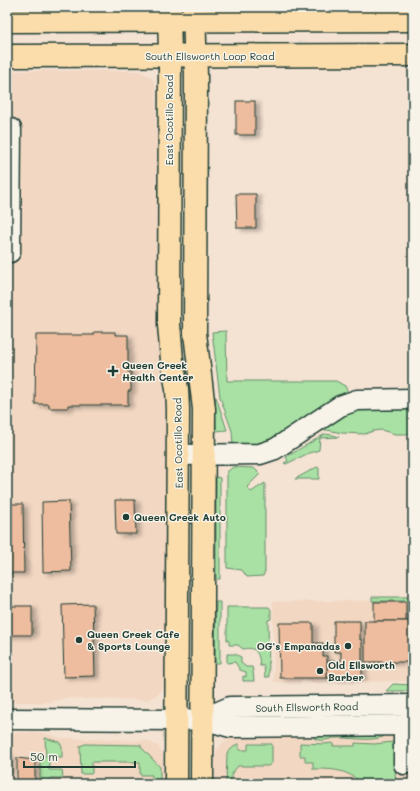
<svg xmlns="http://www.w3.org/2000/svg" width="420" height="791" font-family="Mali,sans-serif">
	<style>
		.built { fill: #f2d7c2 }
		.green { fill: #a9e0a3; stroke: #648e6c }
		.building { fill: #eebc9e; stroke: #1f3d34; filter: url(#shadow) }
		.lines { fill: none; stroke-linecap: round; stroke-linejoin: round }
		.minor-casing { stroke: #1f3d34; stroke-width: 23 }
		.major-casing { stroke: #1f3d34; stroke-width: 25 }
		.minor { stroke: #f7f3e8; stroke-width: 20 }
		.major { stroke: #fbddab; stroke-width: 22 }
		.poi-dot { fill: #1f3d34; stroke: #f7f3e8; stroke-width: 1.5 }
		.labels { text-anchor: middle; stroke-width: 3; stroke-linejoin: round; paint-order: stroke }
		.street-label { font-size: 10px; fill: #1f3d34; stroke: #f7f3e8 }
		.poi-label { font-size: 10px; font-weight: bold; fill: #1f3d34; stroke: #f7f3e8; text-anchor: start }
	</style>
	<defs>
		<filter id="shadow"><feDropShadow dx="4.5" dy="2.5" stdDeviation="2" flood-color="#0004"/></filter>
	</defs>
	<rect width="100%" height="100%" fill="#f4e2d2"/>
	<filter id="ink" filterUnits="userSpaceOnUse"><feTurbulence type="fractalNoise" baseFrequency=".025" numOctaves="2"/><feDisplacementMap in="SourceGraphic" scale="8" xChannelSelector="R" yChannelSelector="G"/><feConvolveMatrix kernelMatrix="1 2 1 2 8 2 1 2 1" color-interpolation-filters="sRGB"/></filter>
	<g filter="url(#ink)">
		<g class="built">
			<path d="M 7,71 L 139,71 L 151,77 L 155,84 L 156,92 L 157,325 L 158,346 L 165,400 L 165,677 L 163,687 L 158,694 L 147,700 L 65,698 L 49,702 L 7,702 Z"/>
			<path d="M 413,600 L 413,681 L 274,682 L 273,602 Z"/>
			<path d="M 413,732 L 413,784 L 215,784 L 215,760 L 218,749 L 224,741 L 233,736 Z"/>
			<path d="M 10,733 L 44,733 L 60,738 L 148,741 L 158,746 L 163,755 L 165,784 L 11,784 Z"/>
		</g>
		<g class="green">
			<path d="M 226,331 L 227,381 L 336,381 L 345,386 L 348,392 L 264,443 L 260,444 L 233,445 L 232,431 L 220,397 L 212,332 Z"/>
			<path d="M 215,397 L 216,397 L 227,430 L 216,431 Z"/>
			<path d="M 413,407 L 413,434 L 395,434 L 381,430 L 373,431 L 365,434 L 342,433 L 327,430 L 321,431 L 347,414 L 360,409 Z"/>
			<path d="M 325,434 L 333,435 L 339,437 L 320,438 L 319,450 L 309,453 L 286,464 L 284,463 L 288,461 L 286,457 Z"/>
			<path d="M 233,467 L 254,468 L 260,474 L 247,487 L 251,492 L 265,483 L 265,571 L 263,576 L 247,577 L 242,570 L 227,568 L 227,472 Z"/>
			<path d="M 317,467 L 319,468 L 319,479 L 295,479 Z"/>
			<path d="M 216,477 L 220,478 L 220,579 L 216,579 Z"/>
			<path d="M 372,597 L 413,597 L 413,608 L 409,601 L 372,601 Z"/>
			<path d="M 216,602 L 220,602 L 220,663 L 215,663 Z"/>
			<path d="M 227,607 L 269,607 L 271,610 L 271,619 L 268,620 L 269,677 L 265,677 L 264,666 L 260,666 C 259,654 257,646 243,649 L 238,645 L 229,645 L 229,641 L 227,640 Z"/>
			<path d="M 227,654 L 235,654 L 241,657 L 241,663 L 246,667 L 252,667 L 253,671 L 254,681 L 243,681 L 243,676 L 246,677 L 246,672 L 240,670 L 235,662 L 227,663 Z"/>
			<path d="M 393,684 L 413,685 L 413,691 L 386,691 Z"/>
			<path d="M 385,733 L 383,737 C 367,742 351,737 334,738 C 329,739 324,741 319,740 C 315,739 313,738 311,735 Z"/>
			<path d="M 45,738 L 59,742 L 62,746 L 62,757 L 49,757 L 49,770 L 62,770 L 63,777 L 62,778 L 50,778 L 50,784 L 40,784 L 40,756 L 46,756 Z"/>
			<path d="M 393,742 L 396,784 L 362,784 C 347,769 333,769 313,769 L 313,762 L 305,762 L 305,756 L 300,756 L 300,743 L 324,744 L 333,743 L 333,746 L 355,746 L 355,743 L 374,744 Z"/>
			<path d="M 85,744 L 141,745 L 141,747 L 160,767 L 160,784 L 152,784 L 152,775 L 140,775 L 140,762 L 92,762 L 92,773 L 91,774 L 81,774 L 80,746 Z"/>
			<path d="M 237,744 L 239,744 L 239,750 L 248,750 L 248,744 L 272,744 L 272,763 L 268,766 L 238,766 L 232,773 L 230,784 L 226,784 L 227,753 Z"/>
		</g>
		<g class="building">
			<rect x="236" y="101" width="19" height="34"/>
			<path d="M 236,194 L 256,194 L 256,228 L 237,228 Z"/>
			<path d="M 94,332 L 115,332 L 115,335 L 128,335 L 128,372 L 131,372 L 131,391 L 128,391 L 128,405 L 68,405 L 68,408 L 49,408 L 49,404 L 35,404 L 36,335 L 94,335 Z"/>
			<path d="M 115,500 L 135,500 L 136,534 L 116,534 Z"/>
			<path d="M 69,501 L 71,571 L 43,572 L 42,502 Z"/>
			<path d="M 7,504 L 23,504 L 24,573 L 7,573 Z"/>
			<rect x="374" y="602" width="32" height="19"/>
			<path d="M 93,604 L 95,676 L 64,677 L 62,605 Z"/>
			<rect x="7" y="606" width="25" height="29"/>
			<path d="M 334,621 L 360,621 L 360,640 L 362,640 L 362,678 L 327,678 L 327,661 L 341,661 L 341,652 L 334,652 Z"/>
			<rect x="365" y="621" width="47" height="41"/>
			<path d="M 279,623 L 313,623 L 313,643 L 323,643 L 323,656 L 327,656 L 327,678 L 280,678 Z"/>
			<rect x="7" y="755" width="3" height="17"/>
			<path d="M 17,758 L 34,760 L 34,763 L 35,763 L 35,784 L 17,784 Z"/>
		</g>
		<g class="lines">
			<defs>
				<g id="minor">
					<path d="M 7,129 L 11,129 L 10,252 L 7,252"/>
					<path d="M 179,455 L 260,454 L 275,449 L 340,406 L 357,400 L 413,399"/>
					<path d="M 7,719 L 177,720 L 202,719 L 230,727 L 413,725"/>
					<path d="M 202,719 L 230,707 L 413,705"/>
					<path d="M 404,764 L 404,725"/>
				</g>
				<g id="major">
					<path d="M 169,7 L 170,56 L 169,325 L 172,360 L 177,389 L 178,409 L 176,784"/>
					<path d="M 194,7 L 196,77 L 195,333 L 204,409 L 202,784"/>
					<path d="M 7,21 L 413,20"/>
					<path d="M 7,56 L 413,55"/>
				</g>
			</defs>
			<use href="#minor" class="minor-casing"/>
			<use href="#major" class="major-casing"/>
			<use href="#minor" class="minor"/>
			<use href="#major" class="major"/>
		</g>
	</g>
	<g class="poi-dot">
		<path d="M111 365h4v4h4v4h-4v4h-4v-4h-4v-4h4z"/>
		<circle cx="126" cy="517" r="4"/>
		<circle cx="79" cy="640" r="4"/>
		<circle cx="348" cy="646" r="4"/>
		<circle cx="320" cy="671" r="4"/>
	</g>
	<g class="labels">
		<g class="street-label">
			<text x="210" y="60">South Ellsworth Loop Road</text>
			<text transform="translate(169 120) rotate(-90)" y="4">East Ocotillo Road</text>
			<text transform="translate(178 443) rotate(-91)" y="4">East Ocotillo Road</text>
			<text transform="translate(307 707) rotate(-1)" y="4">South Ellsworth Road</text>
		</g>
		<g class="poi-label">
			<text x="122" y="369">Queen Creek<tspan x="122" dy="12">Health Center</tspan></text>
			<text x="134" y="521">Queen Creek Auto</text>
			<text x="87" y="638">Queen Creek Cafe<tspan x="87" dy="12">&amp; Sports Lounge</tspan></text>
			<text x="340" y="650" text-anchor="end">OG's Empanadas</text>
			<text x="328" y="669">Old Ellsworth<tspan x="328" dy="12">Barber</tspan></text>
		</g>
	</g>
	<rect width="420" height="791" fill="none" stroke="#f7f3e8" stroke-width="24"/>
	<rect x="12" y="12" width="396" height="767" fill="none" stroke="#1f3d34" stroke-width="1.5" filter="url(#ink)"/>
	<path d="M24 761v6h111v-6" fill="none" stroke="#1f3d34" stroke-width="2"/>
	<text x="30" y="761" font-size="12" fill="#1f3d34" stroke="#f7f3e8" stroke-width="3" paint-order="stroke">50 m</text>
</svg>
